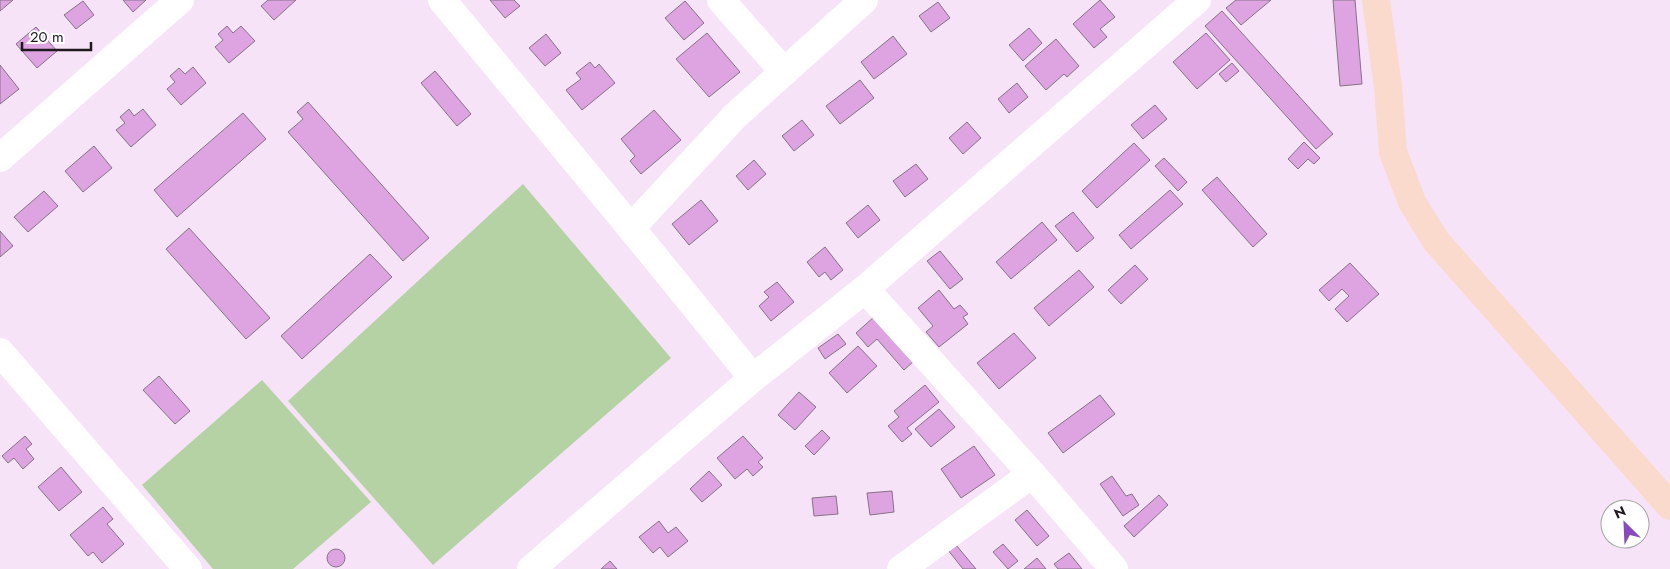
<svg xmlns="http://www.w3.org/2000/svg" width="1670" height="569" font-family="Jost,sans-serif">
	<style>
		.green { fill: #b5d2a5 }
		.building { fill: #dda4e1; stroke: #847385 }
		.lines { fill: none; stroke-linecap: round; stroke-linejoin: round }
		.street { stroke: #fff; stroke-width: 28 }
		.secondary { stroke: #f9dacc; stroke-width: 28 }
	</style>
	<rect width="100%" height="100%" fill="#f7e3f7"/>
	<g class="green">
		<path d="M 523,184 L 671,358 L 433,565 L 288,401 Z"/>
		<path d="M 262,380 L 371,502 L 293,569 L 213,569 L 142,485 Z"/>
	</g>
	<g class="building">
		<path d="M 0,0 L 13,0 L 0,11 Z"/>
		<path d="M 123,0 L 146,0 L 133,12 Z"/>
		<path d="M 268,0 L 296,0 L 274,20 L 261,6 Z"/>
		<path d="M 490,0 L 514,0 L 520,6 L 505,18 Z"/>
		<path d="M 1100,0 L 1115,17 L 1100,29 L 1107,37 L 1094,48 L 1073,24 Z"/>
		<path d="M 1236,0 L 1271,0 L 1241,25 L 1226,8 Z"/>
		<path d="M 1333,0 L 1355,0 L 1362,84 L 1340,86 Z"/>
		<path d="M 83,1 L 94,15 L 76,29 L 64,15 Z"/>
		<path d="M 685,1 L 704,23 L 684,40 L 665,18 Z"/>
		<path d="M 938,2 L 950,18 L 931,32 L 919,16 Z"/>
		<path d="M 1222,11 L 1333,134 L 1316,149 L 1205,26 Z"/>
		<path d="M 227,26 L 233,33 L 241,26 L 255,41 L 229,63 L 215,47 L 223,40 L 218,34 Z"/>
		<path d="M 36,27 L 57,51 L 37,68 L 16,44 Z"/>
		<path d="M 1029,28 L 1042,43 L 1023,61 L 1009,45 Z"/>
		<path d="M 707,33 L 740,72 L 709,97 L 676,59 Z"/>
		<path d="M 1206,33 L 1230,60 L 1197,89 L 1173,62 Z"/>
		<path d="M 546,34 L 561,53 L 545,66 L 529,48 Z"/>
		<path d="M 893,36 L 907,54 L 874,79 L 861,62 Z"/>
		<path d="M 1056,39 L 1079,66 L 1067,77 L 1064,74 L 1046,90 L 1025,66 Z"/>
		<path d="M 590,62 L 595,68 L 599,64 L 615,83 L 582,110 L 566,90 L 581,79 L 576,73 Z"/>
		<path d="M 1232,63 L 1239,71 L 1226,82 L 1219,74 Z"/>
		<path d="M 0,65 L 19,89 L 0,104 Z"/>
		<path d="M 193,67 L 206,83 L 181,105 L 167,89 L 175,82 L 170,76 L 179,68 L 185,74 Z"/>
		<path d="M 435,71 L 471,114 L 457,126 L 421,83 Z"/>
		<path d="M 860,80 L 874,98 L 840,124 L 826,106 Z"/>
		<path d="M 1017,83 L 1028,97 L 1009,113 L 998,99 Z"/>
		<path d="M 308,102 L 429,238 L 403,261 L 288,132 L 303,119 L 297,112 Z"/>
		<path d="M 1155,105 L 1167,119 L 1143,139 L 1131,125 Z"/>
		<path d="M 129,109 L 134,116 L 143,109 L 156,125 L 131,147 L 116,130 L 125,123 L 120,117 Z"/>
		<path d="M 654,110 L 681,140 L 641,174 L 630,161 L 635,156 L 621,139 Z"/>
		<path d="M 243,113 L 266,139 L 177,217 L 154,190 Z"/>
		<path d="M 802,120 L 814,135 L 794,151 L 782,136 Z"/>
		<path d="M 967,122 L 981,138 L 963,154 L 949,138 Z"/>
		<path d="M 1304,142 L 1320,158 L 1314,164 L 1308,159 L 1298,169 L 1288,159 Z"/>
		<path d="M 1134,143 L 1150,160 L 1097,208 L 1082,191 Z"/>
		<path d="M 94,146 L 112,168 L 83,192 L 65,171 Z"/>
		<path d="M 1164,158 L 1187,182 L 1178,191 L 1155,166 Z"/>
		<path d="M 754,160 L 766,174 L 748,190 L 736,176 Z"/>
		<path d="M 916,164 L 928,179 L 905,197 L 893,181 Z"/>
		<path d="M 1217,177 L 1267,234 L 1253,247 L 1202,190 Z"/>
		<path d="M 1170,190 L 1183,204 L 1131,249 L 1119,235 Z"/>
		<path d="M 44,191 L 58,206 L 28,232 L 14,217 Z"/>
		<path d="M 701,200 L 718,221 L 689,245 L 672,224 Z"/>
		<path d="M 868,205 L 880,220 L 858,238 L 846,223 Z"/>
		<path d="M 1073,212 L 1094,238 L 1077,252 L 1055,226 Z"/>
		<path d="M 1042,222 L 1057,240 L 1011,279 L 996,262 Z"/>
		<path d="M 189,228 L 270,318 L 246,339 L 166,249 Z"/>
		<path d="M 0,231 L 13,246 L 0,257 Z"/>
		<path d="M 825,247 L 843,270 L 831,280 L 825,272 L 819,277 L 807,262 Z"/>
		<path d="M 940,251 L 963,279 L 950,289 L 927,261 Z"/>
		<path d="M 370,254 L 392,277 L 302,359 L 281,336 Z"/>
		<path d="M 1350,263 L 1379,294 L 1347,322 L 1335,309 L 1349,296 L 1342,289 L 1329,301 L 1319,290 Z"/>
		<path d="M 1135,265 L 1148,279 L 1121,304 L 1108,290 Z"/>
		<path d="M 1079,270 L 1094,287 L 1049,326 L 1034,308 Z"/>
		<path d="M 777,282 L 794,302 L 771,321 L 759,306 L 769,297 L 764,292 Z"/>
		<path d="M 939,290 L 954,309 L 960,305 L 968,314 L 963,317 L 968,324 L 939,347 L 926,332 L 933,326 L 918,308 Z"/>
		<path d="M 875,316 L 914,361 L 904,370 L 877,339 L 868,347 L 856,333 Z"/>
		<path d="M 1014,333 L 1036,358 L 999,389 L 977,363 Z"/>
		<path d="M 838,334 L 846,344 L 825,359 L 818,348 Z"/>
		<path d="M 858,346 L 877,366 L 847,393 L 829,373 Z"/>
		<path d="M 159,376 L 190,411 L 175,424 L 143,390 Z"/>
		<path d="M 925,385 L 939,402 L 907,428 L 912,434 L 902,442 L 888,426 L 899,417 L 894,411 Z"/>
		<path d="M 799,392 L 816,407 L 795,430 L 778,415 Z"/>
		<path d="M 1100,395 L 1115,414 L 1063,453 L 1048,433 Z"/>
		<path d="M 939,409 L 955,427 L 931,447 L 915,429 Z"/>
		<path d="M 822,430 L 830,438 L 814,455 L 805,446 Z"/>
		<path d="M 25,436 L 32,444 L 26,449 L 34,459 L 23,469 L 14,458 L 8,463 L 2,456 Z"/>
		<path d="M 743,436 L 763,458 L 758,462 L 763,467 L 753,476 L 747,469 L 735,479 L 717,458 Z"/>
		<path d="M 974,446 L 995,475 L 961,498 L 941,469 Z"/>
		<path d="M 61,467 L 82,492 L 59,511 L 38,487 Z"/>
		<path d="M 709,471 L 722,485 L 702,502 L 690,489 Z"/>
		<path d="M 1112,476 L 1126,496 L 1132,494 L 1139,505 L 1123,516 L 1100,484 Z"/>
		<path d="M 892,491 L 894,512 L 870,515 L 867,493 Z"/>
		<path d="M 1159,495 L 1168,505 L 1134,537 L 1124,526 Z"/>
		<path d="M 836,496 L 838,514 L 814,516 L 812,498 Z"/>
		<path d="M 103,507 L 113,519 L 107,524 L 124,544 L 102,563 L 93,552 L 88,556 L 70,535 Z"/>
		<path d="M 1027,510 L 1049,536 L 1037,546 L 1015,520 Z"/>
		<path d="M 659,521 L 668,533 L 676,527 L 688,541 L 668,557 L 660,547 L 653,553 L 639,537 Z"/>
		<path d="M 951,539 L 976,569 L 963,569 L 944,545 Z"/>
		<path d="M 1003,544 L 1018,561 L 1008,569 L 993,552 Z"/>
		<circle cx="336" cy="558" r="9"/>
		<path d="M 1069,553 L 1082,569 L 1058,569 L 1054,564 Z"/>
		<path d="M 1037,558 L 1046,569 L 1024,569 Z"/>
		<path d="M 610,561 L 617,569 L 601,569 Z"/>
	</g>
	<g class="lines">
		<g class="street">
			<path d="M 442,0 L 631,228 L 753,378"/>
			<path d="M 721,0 L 784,72"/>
			<path d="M 0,158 L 180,0"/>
			<path d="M 631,228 L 735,116 L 864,0"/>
			<path d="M 865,289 L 1032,474 L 1114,569"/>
			<path d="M 0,352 L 188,569"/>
			<path d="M 531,569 L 753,378 L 865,289 L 1197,0"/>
			<path d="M 901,569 L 1032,474"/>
		</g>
		<path class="secondary" d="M 1376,0 L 1388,87 L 1393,152 L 1412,202 L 1436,241 L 1670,506"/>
	</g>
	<g transform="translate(1625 524) rotate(336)"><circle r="24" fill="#ffffff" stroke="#a5a3a5"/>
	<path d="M0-4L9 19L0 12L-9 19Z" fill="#8a4abf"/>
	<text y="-8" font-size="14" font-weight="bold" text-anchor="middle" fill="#1f181f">N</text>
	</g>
	<path d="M22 42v8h69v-8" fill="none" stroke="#1f181f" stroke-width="2.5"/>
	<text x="30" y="42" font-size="15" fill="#1f181f" stroke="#ffffff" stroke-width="4" paint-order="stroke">20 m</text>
</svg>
